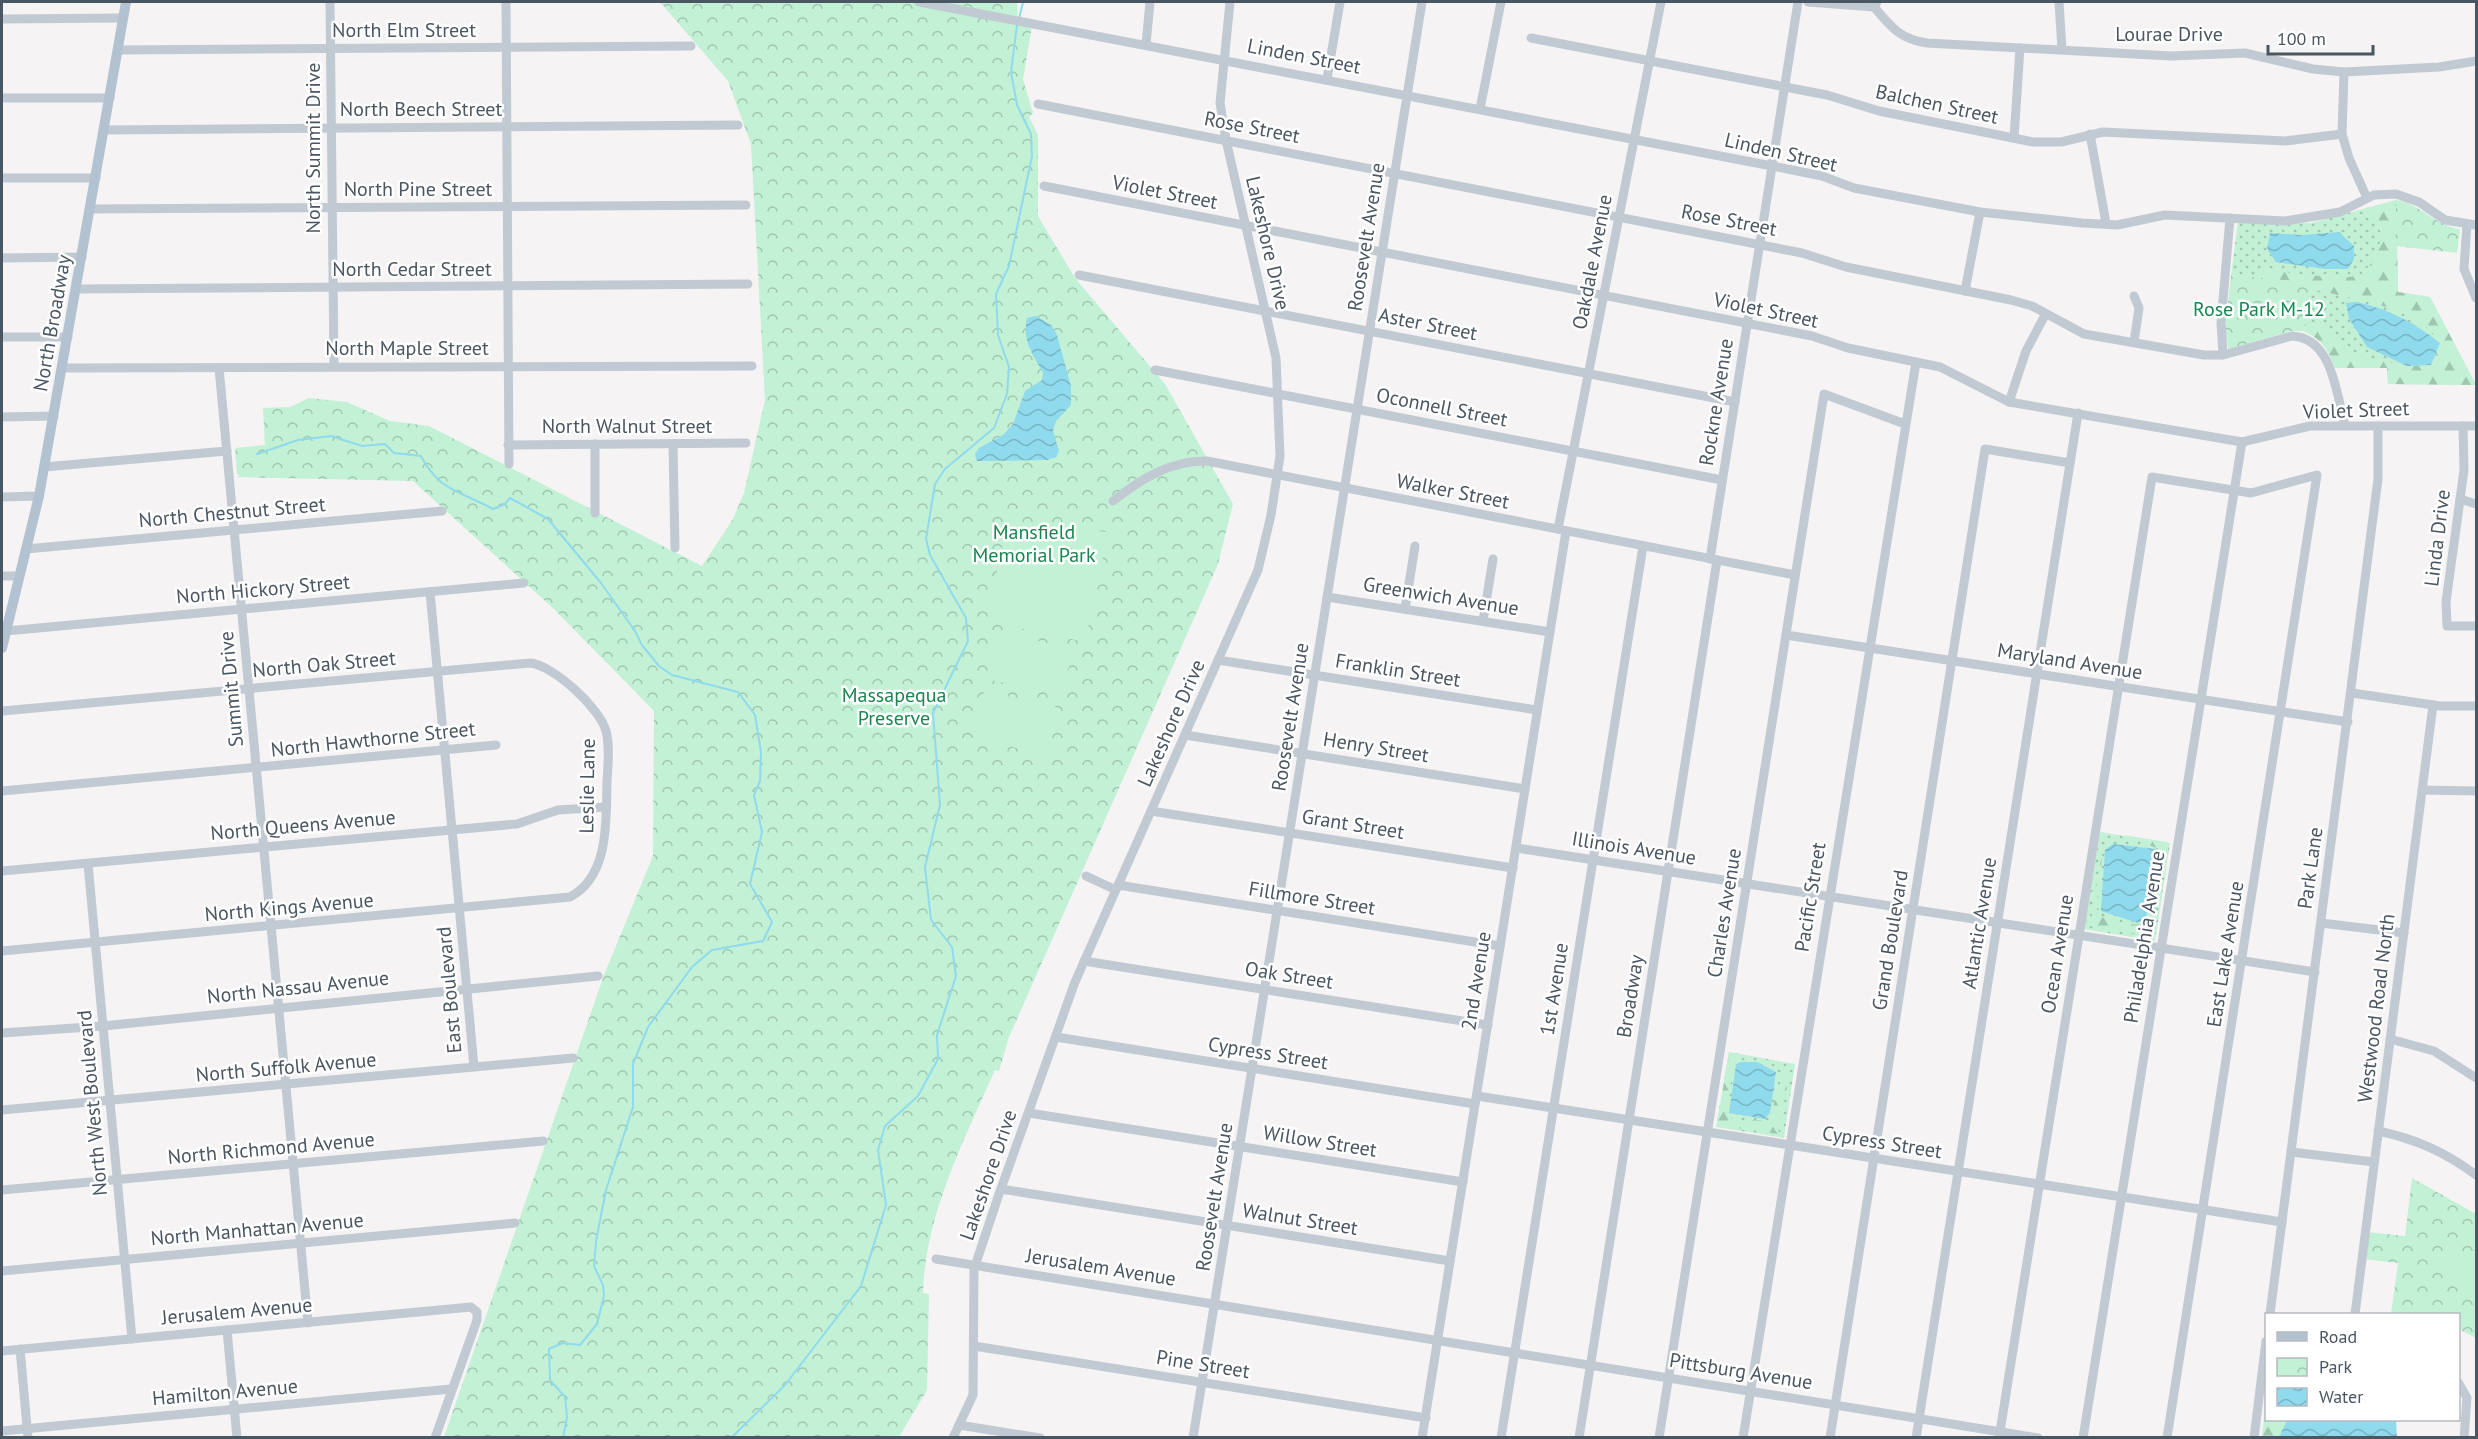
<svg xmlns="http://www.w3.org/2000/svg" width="2478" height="1439" font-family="'PT Sans',sans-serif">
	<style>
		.grass { fill: url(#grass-dots) }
		.forest { fill: url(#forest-firs) }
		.park { fill: url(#park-crowns) }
		.garden { fill: #c3f1d5 }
		.water { fill: url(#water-waves) }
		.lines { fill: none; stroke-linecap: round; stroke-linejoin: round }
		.stream { stroke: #90daee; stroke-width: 2 }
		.minor { stroke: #c1cad2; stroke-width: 9 }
		.major { stroke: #b3c2d1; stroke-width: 10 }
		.labels { text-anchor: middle; stroke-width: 5; stroke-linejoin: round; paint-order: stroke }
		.street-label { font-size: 20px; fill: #4a5661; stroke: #fff }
		.park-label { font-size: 20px; fill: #17864f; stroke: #fff }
	</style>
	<defs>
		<pattern id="grass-dots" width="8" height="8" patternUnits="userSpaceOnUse" patternTransform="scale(1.5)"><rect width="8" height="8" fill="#c3f1d5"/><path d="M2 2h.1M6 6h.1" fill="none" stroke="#a0c6b0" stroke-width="1.8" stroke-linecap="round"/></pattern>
		<pattern id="forest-firs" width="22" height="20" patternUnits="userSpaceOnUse" patternTransform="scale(1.5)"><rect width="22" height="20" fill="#c3f1d5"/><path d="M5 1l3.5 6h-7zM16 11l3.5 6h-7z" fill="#a0c6b0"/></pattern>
		<pattern id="park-crowns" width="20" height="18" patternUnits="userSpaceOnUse" patternTransform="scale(1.5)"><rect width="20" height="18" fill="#c3f1d5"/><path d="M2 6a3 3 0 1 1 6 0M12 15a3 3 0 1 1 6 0" fill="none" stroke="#a0c6b0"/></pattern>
		<pattern id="water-waves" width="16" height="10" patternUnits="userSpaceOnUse" patternTransform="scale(1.5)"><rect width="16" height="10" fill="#90daee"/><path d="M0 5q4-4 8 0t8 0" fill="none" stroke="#78b4c4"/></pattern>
	</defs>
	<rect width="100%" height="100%" fill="#f5f3f3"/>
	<g class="grass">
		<path d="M 2396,200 L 2398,292 L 2430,297 L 2476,385 L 2388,384 L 2387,368 L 2335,368 C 2328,349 2322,339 2303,331 L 2313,283 L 2231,275 L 2238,221 L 2311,223 Z"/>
		<path d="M 2100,832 L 2170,843 L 2155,941 L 2084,929 Z"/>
		<path d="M 1729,1052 L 1795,1064 L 1784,1138 L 1716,1127 Z"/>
	</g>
	<g class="forest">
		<path d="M 2396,200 L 2398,292 L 2430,297 L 2476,385 L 2388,384 L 2387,368 L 2335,368 C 2328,349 2322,339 2303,331 L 2306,319 L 2320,325 L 2344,350 L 2357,355 L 2407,366 L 2431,365 L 2440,343 C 2420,306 2350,299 2312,289 L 2313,283 L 2256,278 L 2266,270 L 2336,278 L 2359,276 L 2370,265 L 2382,238 L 2379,225 L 2366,217 L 2366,210 Z"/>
		<path d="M 2123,835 L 2167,842 L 2150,936 L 2090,926 L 2103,847 C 2102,861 2095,905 2098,915 C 2111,922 2134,927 2147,923 L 2159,849 Z"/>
		<path d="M 1729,1052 L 1748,1056 L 1736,1059 L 1725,1109 L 1727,1116 L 1735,1120 L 1769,1120 L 1784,1070 L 1790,1070 L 1778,1134 L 1717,1125 Z"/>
		<path d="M 2266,1399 L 2266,1420 L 2287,1420 L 2279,1437 L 2262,1438 Z"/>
	</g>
	<g class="park">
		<path d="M 660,2 L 1017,2 L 1018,23 L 1032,26 L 1023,79 L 1033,113 L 1029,117 L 1038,135 L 1038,216 L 1075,278 L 1165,384 L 1233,504 L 1218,564 L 1009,1037 L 999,1071 L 995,1070 C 964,1140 925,1215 923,1293 L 929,1294 L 927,1390 L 899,1437 L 444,1437 L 604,975 L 653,856 L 654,711 L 555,610 L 413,481 L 237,477 L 240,475 L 237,474 L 235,448 L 265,445 L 263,408 L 290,407 L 309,398 L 347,402 L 390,421 L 429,426 L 702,566 L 733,519 L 744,493 L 765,400 L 751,144 L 728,81 Z"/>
		<path d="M 2396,200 C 2420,203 2435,226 2460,229 L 2457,253 L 2396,246 Z"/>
		<path d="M 2231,275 L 2313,283 L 2303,331 L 2292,331 L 2228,349 L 2225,329 Z"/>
		<path d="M 2412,1178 L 2476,1214 L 2476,1338 L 2459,1329 L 2458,1314 L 2391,1314 L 2398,1263 L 2364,1259 L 2367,1232 L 2405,1236 Z"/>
	</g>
	<g class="garden">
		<path d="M 1029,526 L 1108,532 L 1085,642 L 987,621 L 1004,536 Z"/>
		<path d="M 998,632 L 1073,649 L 1062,696 L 987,679 Z"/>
		<path d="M 984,691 L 1059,708 L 1048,755 L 973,738 Z"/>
		<path d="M 2447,1252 L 2476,1255 L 2476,1284 L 2444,1280 Z"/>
	</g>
	<g class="water">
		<path d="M 2339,232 L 2354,246 L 2354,259 L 2348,269 L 2325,269 L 2276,262 L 2267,249 L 2270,233 L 2302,235 Z"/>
		<path d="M 2357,302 C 2389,309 2415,323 2440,343 L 2431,365 L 2407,366 L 2367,347 L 2349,319 L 2346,303 Z"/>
		<path d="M 1036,316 L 1051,325 L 1057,335 L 1071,386 L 1071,405 L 1056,421 L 1053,430 L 1059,451 L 1056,457 L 1047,460 L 977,461 L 975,454 L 979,448 L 1003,435 L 1013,424 L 1025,391 L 1042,380 L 1043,373 C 1032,353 1022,341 1027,318 Z"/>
		<path d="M 2113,844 L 2156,849 L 2146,919 L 2138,923 L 2101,911 L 2105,850 Z"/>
		<path d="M 1740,1062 L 1757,1062 L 1776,1072 L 1770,1113 L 1765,1119 L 1729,1113 L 1736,1065 Z"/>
		<path d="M 2287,1420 L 2396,1420 L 2397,1437 L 2279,1437 Z"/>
	</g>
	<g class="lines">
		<g class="stream">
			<path d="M 1019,19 L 1023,2"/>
			<path d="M 257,454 L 298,440 L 331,436 L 362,446 L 385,444 L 394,453 L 421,456 C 439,491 460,491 493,509 L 505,504 L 510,498 L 548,519 L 601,583 L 635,631 L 642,645 L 659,666 L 672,675 L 738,692 L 755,715 L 761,752 L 760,781 L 754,795 L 762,832 L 750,884 L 772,922 L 763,941 L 712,950 L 692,967 L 648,1027 L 633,1064 L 633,1107 L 606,1190 L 596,1241 L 594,1266 L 603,1285 L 604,1296 L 597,1324 L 580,1345 L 562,1343 L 549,1349 L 550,1380 L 565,1397 L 567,1417 L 563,1438"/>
			<path d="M 731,1438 L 785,1385 L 861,1286 L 886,1205 L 878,1150 L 885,1126 L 918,1096 L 938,1059 L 937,1035 L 956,976 L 952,947 L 931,920 L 925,867 L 940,805 L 933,713 L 968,641 L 966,618 L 930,555 L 926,539 L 935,484 L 945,469 L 994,428 L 1007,394 L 1009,367 L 998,335 L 996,294 L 1009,266 L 1032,156 L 1031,134 L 1017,105 L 1011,72 L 1017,25"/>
		</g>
		<g class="minor">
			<path d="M 330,2 L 334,366"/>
			<path d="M 506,2 L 509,464"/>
			<path d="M 919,2 L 1772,166 L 1822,176 L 1854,188 L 1980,212 L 2082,223 L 2117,225 L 2165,215 L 2285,221 L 2340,212 L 2374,195 L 2396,194 L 2419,202 L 2445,220 L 2476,225"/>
			<path d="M 1808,2 L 1874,7 L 1877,2"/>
			<path d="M 2059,2 L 2062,49"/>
			<path d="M 1874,7 C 1891,27 1900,39 1927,43 L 2171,56 L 2245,53 L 2313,69 L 2344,72 L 2439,67 L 2476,61"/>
			<path d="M 2,19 L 123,18"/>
			<path d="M 1531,38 L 1827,95 L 1879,111 L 2033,142 L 2061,142 L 2103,132 L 2285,141 L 2342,134"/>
			<path d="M 1146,44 L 1150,2"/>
			<path d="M 118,50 L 691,46"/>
			<path d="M 2344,72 L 2342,134 L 2349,158 L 2367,198"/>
			<path d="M 1327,79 L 1340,2"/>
			<path d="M 2,98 L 110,98"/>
			<path d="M 1038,104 L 1802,253 L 1846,267 L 2011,300 L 2032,306 L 2084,334 L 2204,355 L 2223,355 L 2292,336 C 2333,338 2336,394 2345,425"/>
			<path d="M 1480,109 L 1501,2"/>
			<path d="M 104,130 L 738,125"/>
			<path d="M 2090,134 L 2106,223"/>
			<path d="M 2014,138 L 2020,48"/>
			<path d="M 2,178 L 96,178"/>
			<path d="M 1044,186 L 1812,336 L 1848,348 L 1940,367 L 2009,402 L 2242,442 L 2310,426 L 2476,426"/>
			<path d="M 91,209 L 746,205"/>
			<path d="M 2467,224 L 2464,269 L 2476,298"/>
			<path d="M 2,258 L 82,257"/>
			<path d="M 1079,275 L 1735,402"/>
			<path d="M 77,289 L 748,284"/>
			<path d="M 1965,291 L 1980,212"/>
			<path d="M 2,337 L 68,337"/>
			<path d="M 2134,342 L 2139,308 L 2134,296"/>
			<path d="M 2223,355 L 2221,323 L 2230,218"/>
			<path d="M 63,368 L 752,366"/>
			<path d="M 219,368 L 308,1323"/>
			<path d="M 1155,370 L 1722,480"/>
			<path d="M 2009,402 L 2026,351 L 2045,315"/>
			<path d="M 2,417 L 54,416"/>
			<path d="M 2463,426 L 2464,470 L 2446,602 L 2447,626 L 2476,626"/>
			<path d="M 595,444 L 595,513"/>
			<path d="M 673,444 L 675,548"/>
			<path d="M 508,445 L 746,443"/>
			<path d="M 44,467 L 227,451"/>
			<path d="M 2,497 L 39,496"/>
			<path d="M 2460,499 L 2476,504"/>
			<path d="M 1113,501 C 1141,479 1171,460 1207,461 L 1795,575"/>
			<path d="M 1558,529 L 1661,2"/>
			<path d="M 26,549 L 442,511"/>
			<path d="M 1710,559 L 1798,2"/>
			<path d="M 2,576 L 19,576"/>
			<path d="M 430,592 L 474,1067"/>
			<path d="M 1327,597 L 1550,632"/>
			<path d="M 1405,609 L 1415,546"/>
			<path d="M 1483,621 L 1493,559"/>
			<path d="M 6,631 L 524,583"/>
			<path d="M 1786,635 L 2348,722"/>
			<path d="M 1218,660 L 1537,710"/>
			<path d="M 2352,693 L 2440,706 L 2476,706"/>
			<path d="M 2,711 L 530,663 C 553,665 600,708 606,731 C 610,746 608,765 607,781 C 606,819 610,876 570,897 L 2,951"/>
			<path d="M 1185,735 L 1525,789"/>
			<path d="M 2422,790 L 2476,791"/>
			<path d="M 2,791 L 496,745"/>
			<path d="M 1151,811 L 1513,868"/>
			<path d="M 1517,848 L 2315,972"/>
			<path d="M 88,864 L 132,1339"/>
			<path d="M 2,871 L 517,824 L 558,810 L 606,807"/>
			<path d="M 1086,876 L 1116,890"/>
			<path d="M 1118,885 L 1500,946"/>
			<path d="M 2321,923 L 2404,933"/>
			<path d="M 1084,961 L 1488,1025"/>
			<path d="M 2,1033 L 103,1026 L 598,976"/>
			<path d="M 1056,1037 L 1475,1104"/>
			<path d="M 2390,1039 L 2434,1051 L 2476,1078"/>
			<path d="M 1477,1096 L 2282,1222"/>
			<path d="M 2,1110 L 573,1058"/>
			<path d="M 1029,1113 L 1463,1182"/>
			<path d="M 2378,1131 C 2416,1139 2445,1152 2476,1175"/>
			<path d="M 2291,1152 L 2374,1162"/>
			<path d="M 1001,1189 L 1450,1261"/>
			<path d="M 2,1190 L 543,1141"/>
			<path d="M 936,1259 L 2038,1438"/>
			<path d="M 2,1271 L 515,1223"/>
			<path d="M 2270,1314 L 2378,479 L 2378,426"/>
			<path d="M 2355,1314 L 2433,705"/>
			<path d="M 227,1330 L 237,1438"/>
			<path d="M 974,1346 L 1426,1418"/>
			<path d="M 20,1349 L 28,1438"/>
			<path d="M 2,1351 L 471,1307 L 477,1312 L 477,1320 L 435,1438"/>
			<path d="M 2458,1382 L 2467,1398 L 2464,1438"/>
			<path d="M 959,1425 L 1040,1438"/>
			<path d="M 2,1431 L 451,1389"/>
			<path d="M 953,1438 L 973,1395 L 974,1269 L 998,1197 L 1075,982 L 1258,570 L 1271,515 L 1280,456 L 1276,358 L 1226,140 L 1220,103 L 1230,2"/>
			<path d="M 1193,1438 L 1422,2"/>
			<path d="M 1422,1438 L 1566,531"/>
			<path d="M 1501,1438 L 1643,546"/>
			<path d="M 1579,1438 L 1717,560"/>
			<path d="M 1659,1438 L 1824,394 L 1905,424"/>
			<path d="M 1743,1438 L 1916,362"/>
			<path d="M 1830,1438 L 1985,449 L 2070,463"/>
			<path d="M 1916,1438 L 2078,413"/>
			<path d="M 1999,1438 L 2152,477 L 2251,493 L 2317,475 L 2167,1438"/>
			<path d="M 2083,1438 L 2242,442"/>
			<path d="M 2254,1438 L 2266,1341"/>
		</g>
		<path class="major" d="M 2,648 L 39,496 L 126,2"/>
	</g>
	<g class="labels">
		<g class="street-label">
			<text x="404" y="37">North Elm Street</text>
			<text x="2169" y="41">Lourae Drive</text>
			<text transform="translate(1304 56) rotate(11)" y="7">Linden Street</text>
			<text transform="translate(1937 104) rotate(12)" y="7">Balchen Street</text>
			<text x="421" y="116">North Beech Street</text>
			<text transform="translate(1252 127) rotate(11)" y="7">Rose Street</text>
			<text transform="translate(313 148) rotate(-90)" y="7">North Summit Drive</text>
			<text transform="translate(1781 152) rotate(13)" y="7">Linden Street</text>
			<text x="418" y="196">North Pine Street</text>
			<text transform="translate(1165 192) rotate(11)" y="7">Violet Street</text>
			<text transform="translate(1729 220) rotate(11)" y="7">Rose Street</text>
			<text transform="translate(1366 237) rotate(-81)" y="7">Roosevelt Avenue</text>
			<text transform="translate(1268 243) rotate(77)" y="7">Lakeshore Drive</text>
			<text transform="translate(1592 262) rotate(-79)" y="7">Oakdale Avenue</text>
			<text x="412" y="276">North Cedar Street</text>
			<text transform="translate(1766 310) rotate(12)" y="7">Violet Street</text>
			<text transform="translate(52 323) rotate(-80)" y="7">North Broadway</text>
			<text transform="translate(1428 324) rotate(11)" y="7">Aster Street</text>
			<text x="407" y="355">North Maple Street</text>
			<text transform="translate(1716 402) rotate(-81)" y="7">Rockne Avenue</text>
			<text transform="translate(1442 407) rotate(11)" y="7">Oconnell Street</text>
			<text transform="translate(2356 410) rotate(-2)" y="7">Violet Street</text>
			<text x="627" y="433">North Walnut Street</text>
			<text transform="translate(1453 491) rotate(11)" y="7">Walker Street</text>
			<text transform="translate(232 512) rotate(-5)" y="7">North Chestnut Street</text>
			<text transform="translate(2437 538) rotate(-83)" y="7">Linda Drive</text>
			<text transform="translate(263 589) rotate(-5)" y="7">North Hickory Street</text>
			<text transform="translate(1441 596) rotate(9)" y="7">Greenwich Avenue</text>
			<text transform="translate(2070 661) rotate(9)" y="7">Maryland Avenue</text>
			<text transform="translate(324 664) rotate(-5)" y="7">North Oak Street</text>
			<text transform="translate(1398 670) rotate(9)" y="7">Franklin Street</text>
			<text transform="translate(231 689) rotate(-95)" y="7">Summit Drive</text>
			<text transform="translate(1290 717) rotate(-81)" y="7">Roosevelt Avenue</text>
			<text transform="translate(1171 723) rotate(-66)" y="7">Lakeshore Drive</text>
			<text transform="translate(373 739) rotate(-6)" y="7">North Hawthorne Street</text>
			<text transform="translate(1376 747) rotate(9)" y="7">Henry Street</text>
			<text transform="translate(587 786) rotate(-89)" y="7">Leslie Lane</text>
			<text transform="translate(1353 824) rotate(9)" y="7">Grant Street</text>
			<text transform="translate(303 825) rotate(-5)" y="7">North Queens Avenue</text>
			<text transform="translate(1634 848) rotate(9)" y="7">Illinois Avenue</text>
			<text transform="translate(2310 868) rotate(-82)" y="7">Park Lane</text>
			<text transform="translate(1810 897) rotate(-81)" y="7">Pacific Street</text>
			<text transform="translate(1312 898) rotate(9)" y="7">Fillmore Street</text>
			<text transform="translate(289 907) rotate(-5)" y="7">North Kings Avenue</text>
			<text transform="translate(1724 913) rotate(-81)" y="7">Charles Avenue</text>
			<text transform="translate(1979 923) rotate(-81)" y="7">Atlantic Avenue</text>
			<text transform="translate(2144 937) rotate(-81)" y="7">Philadelphia Avenue</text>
			<text transform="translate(1890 940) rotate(-81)" y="7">Grand Boulevard</text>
			<text transform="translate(2057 954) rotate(-81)" y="7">Ocean Avenue</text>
			<text transform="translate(2225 954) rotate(-81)" y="7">East Lake Avenue</text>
			<text transform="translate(1289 975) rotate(9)" y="7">Oak Street</text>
			<text transform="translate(1476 981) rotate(-81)" y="7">2nd Avenue</text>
			<text transform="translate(298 987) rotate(-6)" y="7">North Nassau Avenue</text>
			<text transform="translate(1554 989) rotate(-81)" y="7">1st Avenue</text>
			<text transform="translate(449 990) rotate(-95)" y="7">East Boulevard</text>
			<text transform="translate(1630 996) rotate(-81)" y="7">Broadway</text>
			<text transform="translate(2376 1008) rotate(-83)" y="7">Westwood Road North</text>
			<text transform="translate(1268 1053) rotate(9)" y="7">Cypress Street</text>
			<text transform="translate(286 1067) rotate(-5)" y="7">North Suffolk Avenue</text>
			<text transform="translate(92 1103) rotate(-95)" y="7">North West Boulevard</text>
			<text transform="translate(1320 1141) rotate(9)" y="7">Willow Street</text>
			<text transform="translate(1882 1142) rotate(9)" y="7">Cypress Street</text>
			<text transform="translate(271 1148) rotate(-5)" y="7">North Richmond Avenue</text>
			<text transform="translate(988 1175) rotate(-71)" y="7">Lakeshore Drive</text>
			<text transform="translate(1214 1197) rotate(-81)" y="7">Roosevelt Avenue</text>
			<text transform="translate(1300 1219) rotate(9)" y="7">Walnut Street</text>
			<text transform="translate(257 1229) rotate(-5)" y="7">North Manhattan Avenue</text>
			<text transform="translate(1101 1267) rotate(9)" y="7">Jerusalem Avenue</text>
			<text transform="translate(237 1311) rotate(-5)" y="7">Jerusalem Avenue</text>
			<text transform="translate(1203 1364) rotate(9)" y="7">Pine Street</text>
			<text transform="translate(1741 1371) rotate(9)" y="7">Pittsburg Avenue</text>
			<text transform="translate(225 1392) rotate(-5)" y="7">Hamilton Avenue</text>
		</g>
		<g class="park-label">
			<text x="2259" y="316">Rose Park M-12</text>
			<text x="1034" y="539">Mansfield<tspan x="1034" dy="23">Memorial Park</tspan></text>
			<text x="894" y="702">Massapequa<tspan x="894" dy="23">Preserve</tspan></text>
		</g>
	</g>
	<rect width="2478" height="1439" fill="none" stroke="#4a5661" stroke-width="6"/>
	<rect x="2265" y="1313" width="195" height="108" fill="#ffffff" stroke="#b7bbc0" stroke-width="1.5"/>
	<rect x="2277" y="1332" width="30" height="9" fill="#b3c2d1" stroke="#b7bbc0" stroke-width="1.5"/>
	<text x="2319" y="1343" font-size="18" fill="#4a5661">Road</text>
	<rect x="2277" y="1358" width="30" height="18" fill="url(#park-crowns)" stroke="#b7bbc0" stroke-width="1.5"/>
	<text x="2319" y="1373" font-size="18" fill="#4a5661">Park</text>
	<rect x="2277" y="1388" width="30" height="18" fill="url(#water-waves)" stroke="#b7bbc0" stroke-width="1.5"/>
	<text x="2319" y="1403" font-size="18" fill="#4a5661">Water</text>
	<path d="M2268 45v9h105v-9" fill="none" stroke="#4a5661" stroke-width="3"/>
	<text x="2277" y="45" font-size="18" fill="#4a5661" stroke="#ffffff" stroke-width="4.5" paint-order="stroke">100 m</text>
</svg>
